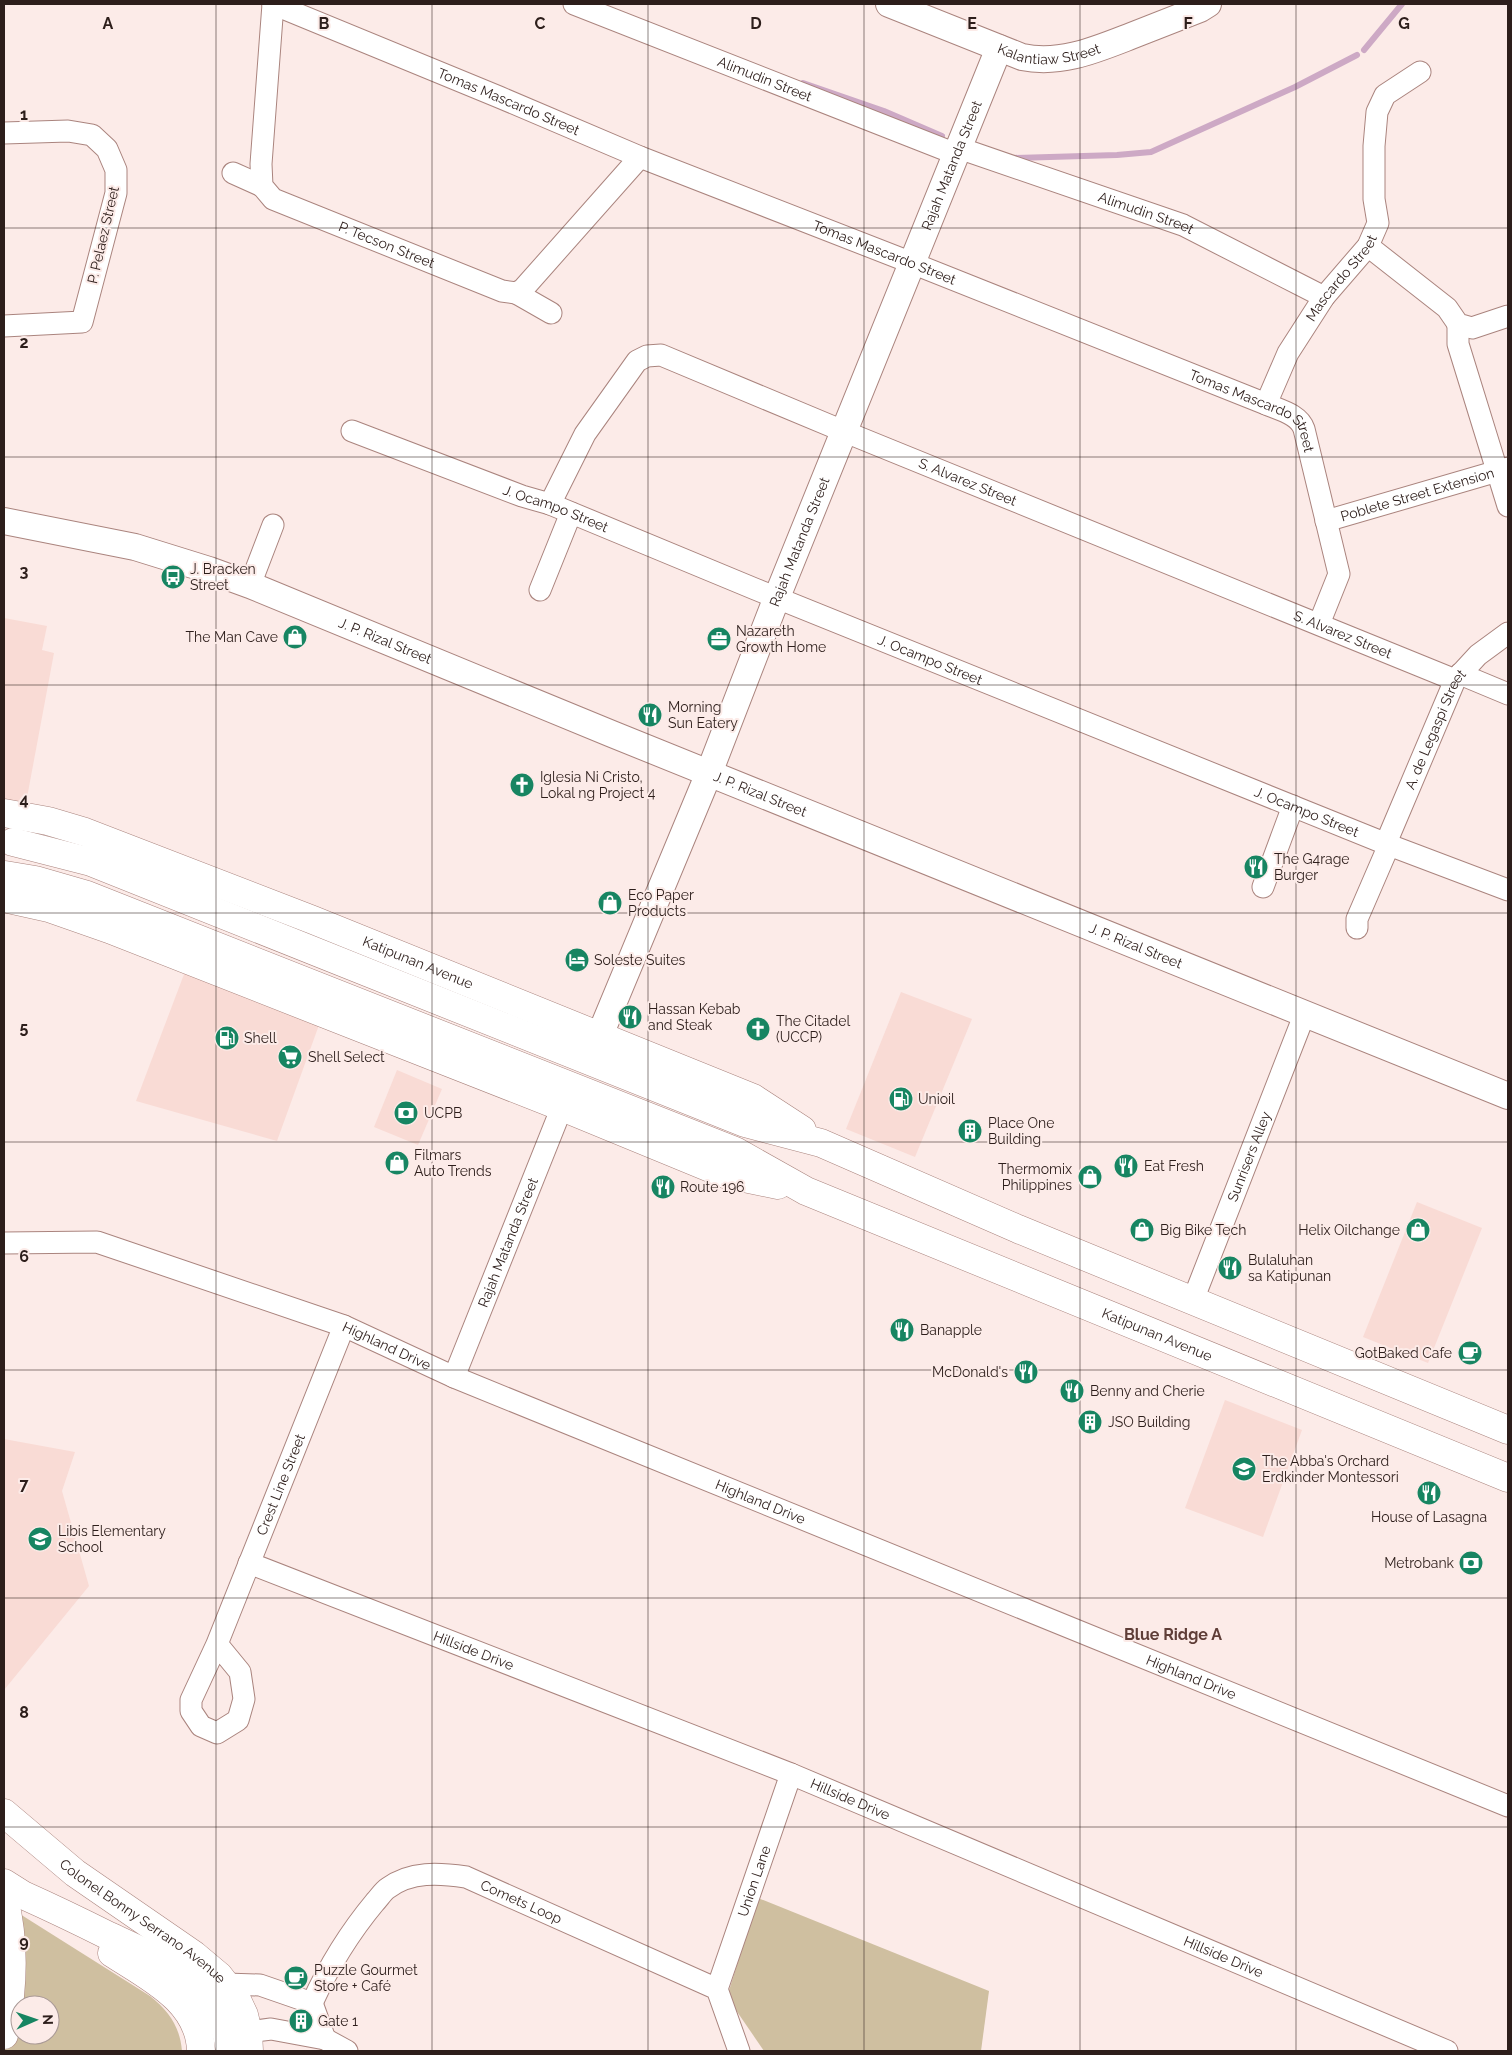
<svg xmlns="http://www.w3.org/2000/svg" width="1512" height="2055" font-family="Raleway,sans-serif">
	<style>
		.built { fill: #f9dbd5 }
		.green { fill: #cfbfa0; fill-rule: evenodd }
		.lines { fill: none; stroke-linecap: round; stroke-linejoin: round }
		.stream { stroke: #cda9c5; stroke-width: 6 }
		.minor-casing { stroke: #aa847e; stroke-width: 23 }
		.tertiary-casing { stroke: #aa847e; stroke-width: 28 }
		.primary-casing { stroke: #aa847e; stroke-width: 29 }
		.minor { stroke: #fff; stroke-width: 21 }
		.tertiary { stroke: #fff; stroke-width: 26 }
		.primary { stroke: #fff; stroke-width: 28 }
		.grid { fill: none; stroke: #2d1e1b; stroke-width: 1; stroke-opacity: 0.55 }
		.labels { text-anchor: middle; stroke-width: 4; stroke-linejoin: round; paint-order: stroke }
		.street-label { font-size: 14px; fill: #2d1e1b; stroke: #fcebe8 }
		.poi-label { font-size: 14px; fill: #2d1e1b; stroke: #fcebe8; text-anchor: start }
		.quarter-label { font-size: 16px; font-weight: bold; fill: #5f3e38; stroke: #fcebe8 }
		.grid-label { font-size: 16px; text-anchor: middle; font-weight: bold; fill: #2d1e1b; stroke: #fcebe8; stroke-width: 4; stroke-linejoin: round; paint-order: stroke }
	</style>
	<rect width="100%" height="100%" fill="#fcebe8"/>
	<g class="built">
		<path d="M 4,618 L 47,626 L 42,650 L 54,653 L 26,803 L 4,799 Z"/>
		<path d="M 186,969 L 319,1025 L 277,1141 L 136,1101 Z"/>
		<path d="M 901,992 L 972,1019 L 915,1157 L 846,1129 Z"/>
		<path d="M 397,1070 L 442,1089 L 418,1145 L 374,1127 Z"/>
		<path d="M 1417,1202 L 1482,1228 L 1428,1363 L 1363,1337 Z"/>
		<path d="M 1225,1400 L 1302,1430 L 1263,1537 L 1185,1508 Z"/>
		<path d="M 4,1439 L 75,1452 L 62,1491 L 89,1586 L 4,1690 Z"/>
	</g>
	<g class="green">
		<path d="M 758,1898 L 989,1991 L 981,2051 L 764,2051 L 727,1997 Z"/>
		<path d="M 4,1904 L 150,1996 C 169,2011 180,2027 182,2051 L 4,2051 ZM 20,2005 L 50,2005 L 50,2035 L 20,2035 Z"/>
	</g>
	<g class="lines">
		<g class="stream">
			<path d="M 1364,50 L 1402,4"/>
			<path d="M 803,83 L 884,111 L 942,136"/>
			<path d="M 1013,158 L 1117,155 L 1151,152 L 1295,87 L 1357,55"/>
		</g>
		<defs>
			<g id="minor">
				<path id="s1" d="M 273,4 L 499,97 L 640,157 L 912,263 L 1266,404 C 1279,410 1299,414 1304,429 L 1339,574 L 1319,624"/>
				<path id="s2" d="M 273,4 L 261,164 L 262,186 L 273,199 L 502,291 L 516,293 L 523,289 L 640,157"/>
				<path id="s3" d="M 574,4 L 956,154"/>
				<path d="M 4,133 L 68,131 L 92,135 L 107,149 L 116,170 L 116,193 L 82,322 L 4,326"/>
				<path id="s4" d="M 959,148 L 1183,225 L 1324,297"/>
				<path d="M 233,173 L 262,186"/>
				<path d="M 1368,246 L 1447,308 L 1458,324 L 1472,328 L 1508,316"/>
				<path d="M 516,293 L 551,313"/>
				<path d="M 1458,324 L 1458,344 L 1508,506"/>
				<path id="s5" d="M 1266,404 L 1288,353 L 1324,297 L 1368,246 L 1378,223 L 1374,199 L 1374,146 L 1377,112 L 1385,95 L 1420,72"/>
				<path id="s6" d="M 352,431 L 522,496 L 550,504 L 755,589 L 1389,845 L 1508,890"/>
				<path id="s7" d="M 550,504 L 585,434 L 637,361 L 647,356 L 661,355 L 843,431 L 1455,680"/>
				<path id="s8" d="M 1326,521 L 1508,468"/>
				<path d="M 250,585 L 273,525"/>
				<path d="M 540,590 L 571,513"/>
				<path d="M 1460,674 L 1508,694"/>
				<path id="s9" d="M 1386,843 L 1455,680 L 1478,655 L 1508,633"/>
				<path d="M 1263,887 L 1293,806"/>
				<path d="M 1357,928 L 1357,919 L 1389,845"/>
				<path id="s10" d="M 4,1243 L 97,1242 L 344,1326 L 454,1377 L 1508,1806"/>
				<path id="s11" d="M 1193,1300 L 1305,1013"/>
				<path id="s12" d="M 454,1377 L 562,1107"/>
				<path id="s13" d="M 249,1563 L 791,1774 L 1447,2051"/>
				<path id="s14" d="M 217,1644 L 240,1672 L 244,1699 L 238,1720 L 217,1733 L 201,1726 L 191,1711 L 191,1700 L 217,1644 L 344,1326"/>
				<path d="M 226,1984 L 260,1985 L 312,2003"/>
				<path id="s15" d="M 717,1989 L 791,1774"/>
				<path id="s16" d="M 312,2003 C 328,1968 350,1932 375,1902 C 379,1898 383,1891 388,1888 C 411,1871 439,1873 466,1877 L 717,1989 L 739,2051"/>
				<path d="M 312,2003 L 325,2039"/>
				<path d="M 248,2032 L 271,2029 L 325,2039 L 347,2051"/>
			</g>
			<g id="tertiary">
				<path id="s17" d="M 889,4 L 1022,57 C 1060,65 1095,50 1131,36 C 1154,27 1177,18 1200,9 L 1208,4"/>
				<path id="s18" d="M 4,521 L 135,547 L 209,570 L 250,585 L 612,734 L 1508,1096"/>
				<path id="s19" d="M 600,1035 L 709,773 L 777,597 L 999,48"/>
			</g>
			<g id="primary">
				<path id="s20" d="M 4,813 L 48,821 L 85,832 L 313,920 L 753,1098 L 802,1130"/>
				<path d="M 13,842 L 91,862 L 745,1123 L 821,1143 L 1018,1229 L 1508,1430"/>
				<path id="s21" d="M 5,875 L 35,880 L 87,895 L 735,1151 L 806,1191 L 1508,1478"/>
				<path d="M 4,898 L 49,908 L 109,929 L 562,1107 L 725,1174 L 778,1185"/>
				<path id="s22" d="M 4,1813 L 75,1873 L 194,1955 L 219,1976 L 236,1998 L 244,2015 L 248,2032 L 249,2051"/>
				<path d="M 4,1883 L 23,1895 C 52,1908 81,1922 109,1936 C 163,1961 222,1984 230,2051"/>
				<path d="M 4,1898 C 15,1942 13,1991 4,2035"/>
				<path d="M 112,1953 C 149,1977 200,2001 201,2051"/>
			</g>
		</defs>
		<use href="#minor" class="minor-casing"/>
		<use href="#tertiary" class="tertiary-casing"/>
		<use href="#primary" class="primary-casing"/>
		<use href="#minor" class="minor"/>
		<use href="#tertiary" class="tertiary"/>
		<use href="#primary" class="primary"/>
	</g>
	<path class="grid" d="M 216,4 L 216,2051M 432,4 L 432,2051M 648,4 L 648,2051M 864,4 L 864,2051M 1080,4 L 1080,2051M 1296,4 L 1296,2051M 4,228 L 1508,228M 4,457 L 1508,457M 4,685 L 1508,685M 4,913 L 1508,913M 4,1142 L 1508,1142M 4,1370 L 1508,1370M 4,1598 L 1508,1598M 4,1827 L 1508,1827"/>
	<defs>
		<symbol id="bus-disc" viewBox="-11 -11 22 22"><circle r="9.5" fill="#178562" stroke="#fcebe8"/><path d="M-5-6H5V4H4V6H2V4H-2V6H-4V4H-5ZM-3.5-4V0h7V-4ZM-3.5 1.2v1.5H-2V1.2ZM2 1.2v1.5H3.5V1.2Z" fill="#fff"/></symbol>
		<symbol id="shop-disc" viewBox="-11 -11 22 22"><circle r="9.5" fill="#178562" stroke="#fcebe8"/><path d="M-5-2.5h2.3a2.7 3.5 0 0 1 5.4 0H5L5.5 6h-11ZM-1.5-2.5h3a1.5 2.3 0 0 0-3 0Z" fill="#fff"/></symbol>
		<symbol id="office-disc" viewBox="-11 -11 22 22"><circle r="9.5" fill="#178562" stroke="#fcebe8"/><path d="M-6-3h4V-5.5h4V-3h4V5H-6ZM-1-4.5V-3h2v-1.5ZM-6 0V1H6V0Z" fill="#fff"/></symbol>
		<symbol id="restaurant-disc" viewBox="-11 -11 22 22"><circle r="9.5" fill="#178562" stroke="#fcebe8"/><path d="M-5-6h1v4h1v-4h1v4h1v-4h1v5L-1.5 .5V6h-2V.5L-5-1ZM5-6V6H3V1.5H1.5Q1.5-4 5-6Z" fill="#fff"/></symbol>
		<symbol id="church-disc" viewBox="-11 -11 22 22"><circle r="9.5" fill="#178562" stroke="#fcebe8"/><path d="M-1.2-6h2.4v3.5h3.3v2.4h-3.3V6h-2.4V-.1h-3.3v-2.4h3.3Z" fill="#fff"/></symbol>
		<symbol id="hotel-disc" viewBox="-11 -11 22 22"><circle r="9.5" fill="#178562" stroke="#fcebe8"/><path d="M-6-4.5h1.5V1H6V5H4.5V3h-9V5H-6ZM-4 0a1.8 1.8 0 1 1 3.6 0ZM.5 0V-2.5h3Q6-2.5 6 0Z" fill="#fff"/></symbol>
		<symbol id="fuel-disc" viewBox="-11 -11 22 22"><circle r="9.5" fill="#178562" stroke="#fcebe8"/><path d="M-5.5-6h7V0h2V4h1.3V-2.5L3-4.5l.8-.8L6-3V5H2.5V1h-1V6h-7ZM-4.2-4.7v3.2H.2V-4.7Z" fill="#fff"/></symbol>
		<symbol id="supermarket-disc" viewBox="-11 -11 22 22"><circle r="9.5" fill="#178562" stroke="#fcebe8"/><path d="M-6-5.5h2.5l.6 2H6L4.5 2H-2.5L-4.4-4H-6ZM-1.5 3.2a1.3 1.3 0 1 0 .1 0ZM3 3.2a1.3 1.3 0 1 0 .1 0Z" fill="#fff"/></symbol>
		<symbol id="bank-disc" viewBox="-11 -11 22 22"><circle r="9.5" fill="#178562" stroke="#fcebe8"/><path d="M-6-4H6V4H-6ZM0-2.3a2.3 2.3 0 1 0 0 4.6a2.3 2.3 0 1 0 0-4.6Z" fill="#fff"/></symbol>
		<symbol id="building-disc" viewBox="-11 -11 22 22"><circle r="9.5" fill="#178562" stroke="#fcebe8"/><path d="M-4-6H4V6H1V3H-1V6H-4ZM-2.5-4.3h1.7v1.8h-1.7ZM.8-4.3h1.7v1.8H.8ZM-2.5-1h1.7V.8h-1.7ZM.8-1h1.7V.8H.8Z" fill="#fff"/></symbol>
		<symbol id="cafe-disc" viewBox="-11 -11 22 22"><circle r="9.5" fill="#178562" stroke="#fcebe8"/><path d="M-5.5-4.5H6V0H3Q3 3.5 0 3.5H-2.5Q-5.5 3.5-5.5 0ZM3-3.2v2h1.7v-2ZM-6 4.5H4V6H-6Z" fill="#fff"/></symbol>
		<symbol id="school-disc" viewBox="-11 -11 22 22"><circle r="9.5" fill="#178562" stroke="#fcebe8"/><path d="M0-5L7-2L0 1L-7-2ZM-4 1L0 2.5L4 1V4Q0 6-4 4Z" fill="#fff"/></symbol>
	</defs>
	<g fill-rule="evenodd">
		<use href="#bus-disc" x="159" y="563" width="28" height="28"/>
		<use href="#shop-disc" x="281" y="623" width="28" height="28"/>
		<use href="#office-disc" x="705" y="625" width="28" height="28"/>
		<use href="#restaurant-disc" x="636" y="701" width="28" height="28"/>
		<use href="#church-disc" x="508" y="771" width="28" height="28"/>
		<use href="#restaurant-disc" x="1242" y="853" width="28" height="28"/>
		<use href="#shop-disc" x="596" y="889" width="28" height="28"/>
		<use href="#hotel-disc" x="563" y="946" width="28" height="28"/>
		<use href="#restaurant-disc" x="616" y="1003" width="28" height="28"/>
		<use href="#church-disc" x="744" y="1015" width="28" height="28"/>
		<use href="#fuel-disc" x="213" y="1024" width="28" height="28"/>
		<use href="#supermarket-disc" x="276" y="1043" width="28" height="28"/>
		<use href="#fuel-disc" x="887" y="1085" width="28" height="28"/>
		<use href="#bank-disc" x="392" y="1099" width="28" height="28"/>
		<use href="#building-disc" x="956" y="1117" width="28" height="28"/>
		<use href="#shop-disc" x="383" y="1149" width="28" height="28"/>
		<use href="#restaurant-disc" x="1112" y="1152" width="28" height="28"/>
		<use href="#shop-disc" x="1076" y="1163" width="28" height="28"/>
		<use href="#restaurant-disc" x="649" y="1173" width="28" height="28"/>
		<use href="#shop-disc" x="1128" y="1216" width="28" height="28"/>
		<use href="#shop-disc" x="1404" y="1216" width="28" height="28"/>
		<use href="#restaurant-disc" x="1216" y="1254" width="28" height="28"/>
		<use href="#restaurant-disc" x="888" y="1316" width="28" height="28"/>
		<use href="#cafe-disc" x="1456" y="1339" width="28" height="28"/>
		<use href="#restaurant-disc" x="1012" y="1358" width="28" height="28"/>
		<use href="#restaurant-disc" x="1058" y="1377" width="28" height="28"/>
		<use href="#building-disc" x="1076" y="1408" width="28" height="28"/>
		<use href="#school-disc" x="1230" y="1455" width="28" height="28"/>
		<use href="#restaurant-disc" x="1415" y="1479" width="28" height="28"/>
		<use href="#school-disc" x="26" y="1525" width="28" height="28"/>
		<use href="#bank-disc" x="1457" y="1549" width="28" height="28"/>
		<use href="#cafe-disc" x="282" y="1964" width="28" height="28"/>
		<use href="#building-disc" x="287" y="2007" width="28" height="28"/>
	</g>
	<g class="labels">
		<g class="street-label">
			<text dy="5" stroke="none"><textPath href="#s17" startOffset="170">Kalantiaw Street</textPath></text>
			<text dy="5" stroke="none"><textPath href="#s3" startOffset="205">Alimudin Street</textPath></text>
			<text dy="5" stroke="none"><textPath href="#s1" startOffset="255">Tomas Mascardo Street</textPath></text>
			<text dy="5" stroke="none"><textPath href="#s19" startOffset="938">Rajah Matanda Street</textPath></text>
			<text dy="5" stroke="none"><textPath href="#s4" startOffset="198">Alimudin Street</textPath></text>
			<text transform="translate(103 235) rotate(-77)" y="5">P. Pelaez Street</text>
			<text dy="5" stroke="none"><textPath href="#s2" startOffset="322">P. Tecson Street</textPath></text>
			<text dy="5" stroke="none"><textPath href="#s1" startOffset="660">Tomas Mascardo Street</textPath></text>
			<text dy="5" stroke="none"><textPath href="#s5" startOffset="148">Mascardo Street</textPath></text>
			<text dy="5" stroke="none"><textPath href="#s1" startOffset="1065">Tomas Mascardo Street</textPath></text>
			<text dy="5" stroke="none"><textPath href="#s7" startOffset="525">S. Alvarez Street</textPath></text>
			<text dy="5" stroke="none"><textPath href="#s8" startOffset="95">Poblete Street Extension</textPath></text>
			<text dy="5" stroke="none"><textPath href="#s6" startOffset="218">J. Ocampo Street</textPath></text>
			<text dy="5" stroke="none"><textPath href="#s19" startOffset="532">Rajah Matanda Street</textPath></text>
			<text dy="5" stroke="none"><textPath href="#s7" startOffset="930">S. Alvarez Street</textPath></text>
			<text dy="5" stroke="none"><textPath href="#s18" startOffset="401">J. P. Rizal Street</textPath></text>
			<text dy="5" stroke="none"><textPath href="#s6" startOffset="622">J. Ocampo Street</textPath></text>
			<text dy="5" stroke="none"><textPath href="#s9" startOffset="124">A. de Legaspi Street</textPath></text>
			<text dy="5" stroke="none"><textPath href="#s18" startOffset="806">J. P. Rizal Street</textPath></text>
			<text dy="5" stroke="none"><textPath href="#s6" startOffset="1028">J. Ocampo Street</textPath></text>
			<text dy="5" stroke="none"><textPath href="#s18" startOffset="1211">J. P. Rizal Street</textPath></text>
			<text dy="5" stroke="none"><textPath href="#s20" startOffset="441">Katipunan Avenue</textPath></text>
			<text dy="5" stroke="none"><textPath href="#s11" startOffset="154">Sunrisers Alley</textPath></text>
			<text dy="5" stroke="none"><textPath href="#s12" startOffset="145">Rajah Matanda Street</textPath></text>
			<text dy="5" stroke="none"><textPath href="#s21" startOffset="1242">Katipunan Avenue</textPath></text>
			<text dy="5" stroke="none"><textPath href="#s10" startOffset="401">Highland Drive</textPath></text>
			<text dy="5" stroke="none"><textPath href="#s14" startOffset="390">Crest Line Street</textPath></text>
			<text dy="5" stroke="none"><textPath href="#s10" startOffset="806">Highland Drive</textPath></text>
			<text dy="5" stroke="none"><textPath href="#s13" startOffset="241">Hillside Drive</textPath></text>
			<text dy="5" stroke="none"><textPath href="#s10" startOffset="1271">Highland Drive</textPath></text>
			<text dy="5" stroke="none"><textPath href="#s13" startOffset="646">Hillside Drive</textPath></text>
			<text dy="5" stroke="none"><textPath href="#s15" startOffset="114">Union Lane</textPath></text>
			<text dy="5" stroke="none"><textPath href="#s16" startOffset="280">Comets Loop</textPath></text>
			<text dy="5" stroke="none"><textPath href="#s22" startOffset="176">Colonel Bonny Serrano Avenue</textPath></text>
			<text dy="5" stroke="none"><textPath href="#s13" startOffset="1051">Hillside Drive</textPath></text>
		</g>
		<g class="poi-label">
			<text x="190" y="574">J. Bracken<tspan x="190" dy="16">Street</tspan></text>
			<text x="736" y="636">Nazareth<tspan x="736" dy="16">Growth Home</tspan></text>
			<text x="278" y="642" text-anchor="end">The Man Cave</text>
			<text x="668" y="712">Morning<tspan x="668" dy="16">Sun Eatery</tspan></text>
			<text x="540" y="782">Iglesia Ni Cristo,<tspan x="540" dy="16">Lokal ng Project 4</tspan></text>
			<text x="1274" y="864">The G4rage<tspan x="1274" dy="16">Burger</tspan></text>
			<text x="628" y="900">Eco Paper<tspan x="628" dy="16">Products</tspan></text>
			<text x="594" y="965">Soleste Suites</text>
			<text x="648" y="1014">Hassan Kebab<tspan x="648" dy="16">and Steak</tspan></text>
			<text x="776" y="1026">The Citadel<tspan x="776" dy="16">(UCCP)</tspan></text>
			<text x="244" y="1043">Shell</text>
			<text x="308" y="1062">Shell Select</text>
			<text x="918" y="1104">Unioil</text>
			<text x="424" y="1118">UCPB</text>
			<text x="988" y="1128">Place One<tspan x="988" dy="16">Building</tspan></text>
			<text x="414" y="1160">Filmars<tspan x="414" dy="16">Auto Trends</tspan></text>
			<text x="1144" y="1171">Eat Fresh</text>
			<text x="1072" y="1174" text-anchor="end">Thermomix<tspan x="1072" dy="16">Philippines</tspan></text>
			<text x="680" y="1192">Route 196</text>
			<text x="1160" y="1235">Big Bike Tech</text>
			<text x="1400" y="1235" text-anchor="end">Helix Oilchange</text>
			<text x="1248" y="1265">Bulaluhan<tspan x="1248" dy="16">sa Katipunan</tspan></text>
			<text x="920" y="1335">Banapple</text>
			<text x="1452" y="1358" text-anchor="end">GotBaked Cafe</text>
			<text x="1008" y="1377" text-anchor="end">McDonald's</text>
			<text x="1090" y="1396">Benny and Cherie</text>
			<text x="1108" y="1427">JSO Building</text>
			<text x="1262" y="1466">The Abba's Orchard<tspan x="1262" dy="16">Erdkinder Montessori</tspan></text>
			<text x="1429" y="1522" text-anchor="middle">House of Lasagna</text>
			<text x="58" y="1536">Libis Elementary<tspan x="58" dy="16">School</tspan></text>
			<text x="1454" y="1568" text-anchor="end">Metrobank</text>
			<text x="314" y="1975">Puzzle Gourmet<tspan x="314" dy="16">Store + Café</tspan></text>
			<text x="318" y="2026">Gate 1</text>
		</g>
		<g class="quarter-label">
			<text x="1173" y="1640">Blue Ridge A</text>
		</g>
	</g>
	<g class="grid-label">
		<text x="108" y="29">A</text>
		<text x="324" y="29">B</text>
		<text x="540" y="29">C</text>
		<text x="756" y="29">D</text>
		<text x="972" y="29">E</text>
		<text x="1188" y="29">F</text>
		<text x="1404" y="29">G</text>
		<text x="24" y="120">1</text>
		<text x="24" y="348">2</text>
		<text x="24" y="577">3</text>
		<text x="24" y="805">4</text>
		<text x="24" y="1033">5</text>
		<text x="24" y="1262">6</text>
		<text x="24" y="1490">7</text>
		<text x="24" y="1718">8</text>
		<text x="24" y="1947">9</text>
	</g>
	<rect width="1512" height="2055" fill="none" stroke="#2d1e1b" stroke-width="10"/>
	<g transform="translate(35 2020) rotate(88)"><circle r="24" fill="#fcebe8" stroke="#a99996"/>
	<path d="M0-4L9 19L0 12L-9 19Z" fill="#178562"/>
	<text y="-8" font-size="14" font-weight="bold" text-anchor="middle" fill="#2d1e1b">N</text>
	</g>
</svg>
